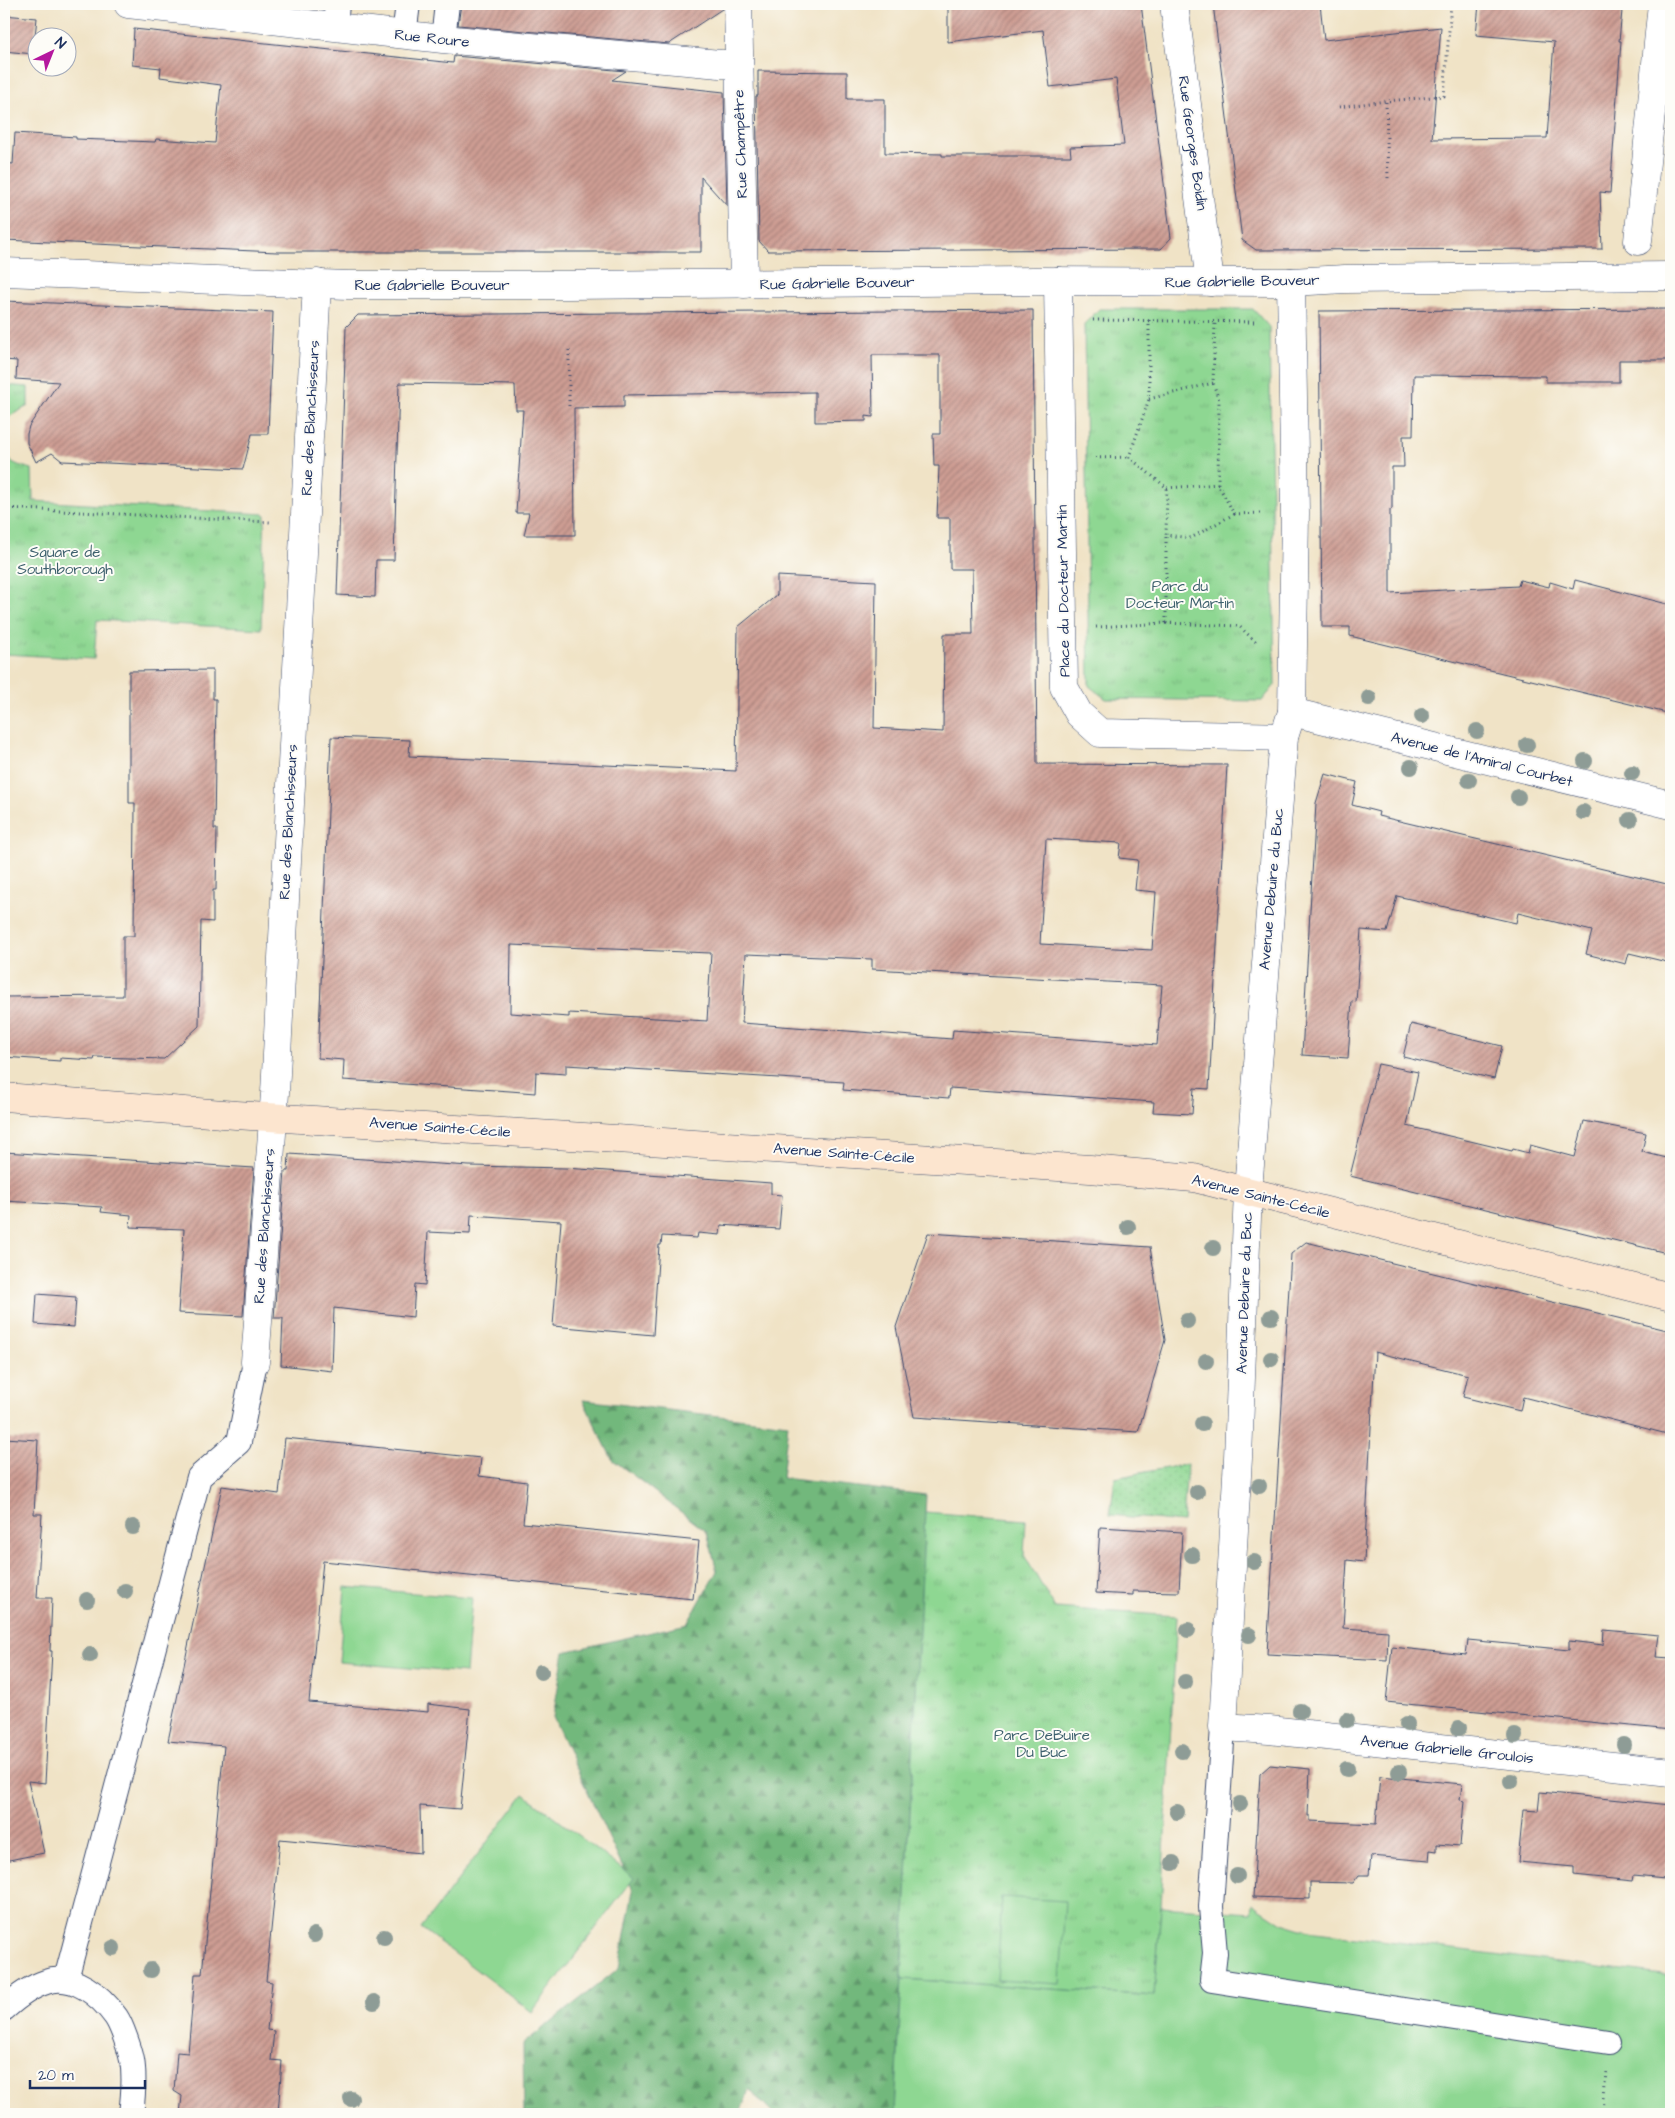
<svg xmlns="http://www.w3.org/2000/svg" width="1675" height="2118" font-family="'Architects Daughter',sans-serif">
	<style>
		.grass { fill: url(#grass-dots); stroke: #548378 }
		.forest { fill: url(#forest-firs); stroke: #46746d }
		.park { fill: url(#park-tufts); stroke: #548378 }
		.garden { fill: #8ed792; stroke: #548378 }
		.building { fill: url(#building-hatch); fill-rule: evenodd }
		.lines { fill: none; stroke-linecap: round; stroke-linejoin: round }
		.lane-casing { stroke: #3b4a6e; stroke-width: 26 }
		.street-casing { stroke: #3b4a6e; stroke-width: 29 }
		.secondary-casing { stroke: #3b4a6e; stroke-width: 29 }
		.path { stroke: #3b4a6e; stroke-width: 3; stroke-dasharray: 1 4; stroke-linecap: butt }
		.lane { stroke: #fff; stroke-width: 24 }
		.street { stroke: #fff; stroke-width: 28 }
		.secondary { stroke: #fce5cf; stroke-width: 28 }
		.tree { fill: #8e9c96 }
		.labels { text-anchor: middle; stroke-width: 4; stroke-linejoin: round; paint-order: stroke }
		.street-label { font-size: 15px; fill: #1b2f5e; stroke: #fdfcf7 }
		.park-label { font-size: 15px; fill: #3e616e; stroke: #fdfcf7 }
	</style>
	<defs>
		<pattern id="grass-dots" width="8" height="8" patternUnits="userSpaceOnUse" patternTransform="scale(1.25)"><rect width="8" height="8" fill="#8ed792"/><path d="M2 2h.1M6 6h.1" fill="none" stroke="#7ab980" stroke-width="1.8" stroke-linecap="round"/></pattern>
		<pattern id="forest-firs" width="22" height="20" patternUnits="userSpaceOnUse" patternTransform="scale(1.25)"><rect width="22" height="20" fill="#72b87c"/><path d="M5 1l3.5 6h-7zM16 11l3.5 6h-7z" fill="#5d9669"/></pattern>
		<pattern id="park-tufts" width="24" height="20" patternUnits="userSpaceOnUse" patternTransform="scale(1.25)"><rect width="24" height="20" fill="#8ed792"/><path d="M3 7l-1-3M5 7V3M7 7l1-3M15 17l-1-3M17 17v-4M19 17l1-3" fill="none" stroke="#7ab980"/></pattern>
		<pattern id="building-hatch" width="6" height="6" patternUnits="userSpaceOnUse" patternTransform="scale(1.25)"><rect width="6" height="6" fill="#ce9d93"/><path d="M-1 1l2-2M0 6l6-6M5 7l2-2" fill="none" stroke="#a6807b"/></pattern>
	</defs>
	<rect width="100%" height="100%" fill="#fdfcf7"/>
	<filter id="ink" filterUnits="userSpaceOnUse"><feTurbulence type="fractalNoise" baseFrequency=".02" numOctaves="2"/><feDisplacementMap in="SourceGraphic" scale="10" xChannelSelector="R" yChannelSelector="G"/><feConvolveMatrix kernelMatrix="1 2 1 2 8 2 1 2 1" color-interpolation-filters="sRGB"/></filter>
	<filter id="wash" filterUnits="userSpaceOnUse"><feTurbulence type="fractalNoise" baseFrequency=".0096" numOctaves="4" result="noise"/><feDisplacementMap in="SourceGraphic" scale="20" xChannelSelector="R" yChannelSelector="G"/><feGaussianBlur stdDeviation="1.12" result="paint"/><feColorMatrix in="noise" values="0 0 0 0 0 0 0 0 0 0 0 0 0 0 0 0 0 1.4 0 .05"/><feComposite in="paint" operator="in"/></filter>
	<g filter="url(#wash)">
		<rect width="100%" height="100%" fill="#f0e3c6"/>
		<path class="grass" d="M 1187,1464 L 1183,1522 L 1110,1515 L 1115,1478 Z"/>
		<path class="forest" d="M 583,1400 L 788,1424 L 782,1478 L 926,1495 L 895,2114 L 773,2114 L 749,2089 L 740,2114 L 524,2114 L 523,2044 L 619,1968 L 633,1890 L 553,1717 L 564,1652 L 687,1624 L 717,1571 L 707,1532 L 612,1459 Z"/>
		<g class="park">
			<path d="M 1099,309 L 1253,309 L 1269,327 L 1275,685 L 1262,701 L 1106,699 L 1089,686 L 1084,324 Z"/>
			<path d="M 4,385 L 28,387 L 28,406 L 10,416 L 4,425 Z"/>
			<path d="M 4,452 C 9,464 21,466 32,469 L 33,501 L 265,514 L 261,629 L 97,620 L 94,659 L 4,654 Z"/>
			<path d="M 925,1512 L 1026,1520 L 1024,1555 L 1055,1608 L 1177,1616 L 1161,1907 L 1154,1996 L 902,1979 Z"/>
		</g>
		<g class="garden">
			<path d="M 345,1587 L 472,1598 L 466,1673 L 339,1662 Z"/>
			<path d="M 524,1794 L 634,1878 L 532,2012 L 421,1928 Z"/>
			<path d="M 1002,1897 L 1065,1901 L 1060,1984 L 997,1980 Z"/>
			<path d="M 1252,1903 L 1282,1923 L 1308,1931 L 1671,1976 L 1671,2114 L 895,2114 L 902,1979 L 1154,1996 L 1161,1907 L 1251,1913 Z"/>
		</g>
		<g id="blocks">
			<g class="building">
				<path d="M 461,4 L 722,4 L 722,9 L 669,44 L 458,25 Z"/>
				<path d="M 948,4 L 1141,4 L 1171,238 L 1161,249 L 768,251 L 759,241 L 756,96 L 758,96 L 758,71 L 847,72 L 847,99 L 885,99 L 885,153 L 942,154 L 942,156 L 1071,156 L 1070,147 L 1124,145 L 1116,79 L 1050,87 L 1043,30 L 948,42 Z"/>
				<path d="M 1213,4 L 1320,4 L 1324,40 L 1441,27 L 1432,139 L 1547,138 L 1554,42 L 1476,35 L 1479,4 L 1619,4 L 1618,10 L 1622,11 L 1619,41 L 1621,41 L 1610,193 L 1600,192 L 1602,249 L 1256,250 L 1242,240 Z"/>
				<path d="M 4,15 L 37,18 L 33,54 L 4,51 Z"/>
				<path d="M 134,29 L 453,63 L 454,56 L 626,71 L 612,80 L 724,92 L 727,206 L 701,177 L 701,252 L 277,252 L 4,240 L 4,163 L 13,164 L 15,133 L 76,137 L 76,139 L 155,142 L 156,139 L 215,143 L 221,85 L 160,77 L 161,68 L 132,65 Z"/>
				<path d="M 4,301 L 273,312 L 268,434 L 252,434 L 243,469 L 62,461 L 52,453 L 36,462 L 27,443 L 27,434 L 29,426 L 59,382 L 16,379 L 17,361 L 4,360 Z"/>
				<path d="M 1671,309 L 1671,360 L 1619,360 L 1619,382 L 1546,382 L 1546,376 L 1414,375 L 1413,436 L 1403,436 L 1404,467 L 1392,467 L 1392,509 L 1390,510 L 1390,593 L 1518,586 L 1520,580 L 1549,587 L 1550,582 L 1573,589 L 1575,580 L 1671,605 L 1665,630 L 1671,631 L 1671,714 L 1350,636 L 1350,627 L 1322,627 L 1319,311 Z"/>
				<path d="M 1033,310 L 1037,764 L 1227,765 L 1209,1089 L 1194,1088 L 1192,1114 L 1153,1112 L 1154,1102 L 950,1088 L 949,1098 L 843,1090 L 844,1082 L 566,1065 L 566,1074 L 536,1072 L 535,1093 L 510,1091 L 343,1080 L 344,1060 L 318,1058 L 331,737 L 410,740 L 409,756 L 736,771 L 738,627 L 777,595 L 777,576 L 876,581 L 874,728 L 943,732 L 944,634 L 973,634 L 972,569 L 950,569 L 950,518 L 937,518 L 939,466 L 934,466 L 933,434 L 940,434 L 940,355 L 872,355 L 873,417 L 866,416 L 866,421 L 815,422 L 815,392 L 624,395 L 624,407 L 574,408 L 575,535 L 524,535 L 529,513 L 516,513 L 523,410 L 516,410 L 515,385 L 399,383 L 394,560 L 376,560 L 375,597 L 337,595 L 346,327 L 358,315 ZM 1046,839 L 1121,843 L 1119,858 L 1138,860 L 1135,890 L 1156,892 L 1152,950 L 1040,944 ZM 511,945 L 711,953 L 707,1021 L 569,1013 L 569,1017 L 510,1013 ZM 746,954 L 872,959 L 872,969 L 1162,985 L 1157,1045 L 953,1030 L 952,1039 L 742,1023 Z"/>
				<path d="M 213,670 L 213,699 L 216,699 L 214,829 L 217,829 L 216,890 L 213,890 L 213,922 L 201,921 L 199,1026 L 164,1059 L 95,1057 L 94,1060 L 60,1058 L 60,1061 L 4,1057 L 4,997 L 123,996 L 123,936 L 134,936 L 135,803 L 129,803 L 129,671 Z"/>
				<path d="M 1325,774 L 1357,782 L 1352,805 L 1379,812 L 1378,816 L 1671,885 L 1671,963 L 1629,953 L 1626,964 L 1586,954 L 1592,931 L 1518,913 L 1516,923 L 1397,896 L 1387,932 L 1361,930 L 1356,1002 L 1352,1001 L 1348,1058 L 1302,1055 L 1316,803 Z"/>
				<path d="M 1411,1024 L 1502,1046 L 1494,1079 L 1403,1057 Z"/>
				<path d="M 1378,1064 L 1418,1072 L 1407,1126 L 1512,1151 L 1513,1149 L 1528,1153 L 1530,1145 L 1575,1157 L 1584,1121 L 1646,1133 L 1642,1152 L 1671,1159 L 1671,1254 L 1350,1176 Z"/>
				<path d="M 4,1152 L 254,1168 L 243,1316 L 178,1313 L 184,1229 L 130,1227 L 131,1215 L 101,1212 L 102,1207 L 4,1201 Z"/>
				<path d="M 289,1154 L 469,1166 L 566,1168 L 771,1183 L 771,1194 L 782,1195 L 779,1229 L 721,1225 L 720,1235 L 698,1233 L 697,1238 L 662,1236 L 661,1245 L 659,1245 L 653,1335 L 553,1326 L 561,1221 L 471,1215 L 470,1234 L 428,1232 L 425,1285 L 415,1284 L 413,1317 L 334,1308 L 332,1371 L 281,1365 L 283,1318 L 274,1318 L 285,1171 L 288,1171 Z"/>
				<path d="M 928,1233 L 1150,1247 L 1165,1340 L 1138,1432 L 914,1417 L 896,1327 Z"/>
				<path d="M 1306,1242 L 1671,1331 L 1671,1435 L 1523,1397 L 1520,1411 L 1463,1397 L 1468,1375 L 1375,1352 L 1364,1562 L 1347,1560 L 1343,1628 L 1388,1631 L 1387,1660 L 1267,1654 L 1291,1254 Z"/>
				<path d="M 37,1294 L 76,1297 L 74,1327 L 35,1324 Z"/>
				<path d="M 4,1438 L 38,1440 L 34,1514 L 42,1514 L 37,1598 L 52,1598 L 50,1651 L 52,1651 L 45,1783 L 28,1781 L 44,1853 L 4,1861 Z"/>
				<path d="M 285,1438 L 481,1458 L 479,1476 L 527,1482 L 523,1523 L 699,1541 L 693,1599 L 323,1561 L 309,1702 L 428,1712 L 428,1704 L 470,1709 L 460,1809 L 420,1806 L 421,1853 L 280,1839 L 266,1981 L 272,1982 L 267,2030 L 274,2031 L 271,2060 L 282,2061 L 278,2114 L 180,2114 L 182,2096 L 174,2091 L 177,2052 L 188,2053 L 195,1974 L 202,1974 L 224,1746 L 168,1741 L 222,1486 L 279,1494 Z"/>
				<path d="M 1100,1527 L 1182,1532 L 1179,1592 L 1133,1591 L 1133,1595 L 1096,1593 Z"/>
				<path d="M 1604,1630 L 1659,1635 L 1656,1657 L 1671,1658 L 1671,1730 L 1386,1702 L 1392,1647 L 1466,1655 L 1468,1640 L 1569,1650 L 1569,1641 L 1603,1645 Z"/>
				<path d="M 1270,1765 L 1310,1769 L 1308,1816 L 1310,1816 L 1310,1821 L 1376,1824 L 1380,1776 L 1462,1784 L 1460,1800 L 1464,1801 L 1460,1846 L 1437,1844 L 1437,1851 L 1430,1850 L 1429,1861 L 1371,1856 L 1369,1875 L 1359,1875 L 1353,1883 L 1310,1882 L 1310,1899 L 1253,1897 L 1260,1774 Z"/>
				<path d="M 1540,1792 L 1671,1805 L 1671,1862 L 1667,1861 L 1665,1879 L 1634,1876 L 1633,1881 L 1574,1875 L 1574,1867 L 1518,1862 L 1523,1810 L 1538,1811 Z"/>
			</g>
		</g>
	</g>
	<g filter="url(#ink)">
		<use href="#blocks" fill-opacity="0" stroke="#3b4a6e" stroke-width="1"/>
		<g class="lines">
			<defs>
				<g id="lane">
					<path d="M 335,27 L 337,4"/>
					<path d="M 404,35 L 408,4"/>
					<path d="M 443,39 L 447,4"/>
					<path d="M 1223,1727 L 1211,1907 L 1215,1953 L 1212,1980 L 1608,2042"/>
					<path d="M 66,1979 L 199,1477 L 239,1442 L 255,1362"/>
					<path d="M 4,2009 C 16,1998 30,1987 46,1982 C 73,1972 101,1996 116,2017 C 122,2026 130,2050 132,2060 C 135,2077 133,2098 131,2114"/>
				</g>
				<g id="street">
					<path d="M 128,4 L 443,39 L 720,64 L 738,64"/>
					<path d="M 738,4 L 744,284"/>
					<path d="M 1174,4 L 1210,282"/>
					<path d="M 1638,241 L 1662,4"/>
					<path d="M 4,272 L 348,285 L 568,285 L 1035,281 L 1291,282 L 1345,279 L 1671,276"/>
					<path d="M 1058,281 L 1064,687 L 1079,714 L 1100,733 L 1284,737"/>
					<path d="M 1291,282 L 1295,513 L 1292,712 L 1284,737 L 1248,1190 L 1238,1458 L 1223,1727 L 1269,1730 L 1671,1772"/>
					<path d="M 1292,712 L 1671,805"/>
					<path d="M 255,1362 L 275,1093 L 317,283"/>
				</g>
				<path id="secondary" d="M 4,1097 L 236,1115 L 1090,1169 L 1194,1178 L 1671,1297"/>
			</defs>
			<use href="#lane" class="lane-casing"/>
			<use href="#street" class="street-casing"/>
			<use href="#secondary" class="secondary-casing"/>
			<g class="path">
				<path d="M 1327,4 L 1330,4"/>
				<path d="M 1339,107 L 1386,101"/>
				<path d="M 1388,178 L 1386,101 L 1444,96 L 1451,4"/>
				<path d="M 1093,320 L 1257,322"/>
				<path d="M 1149,320 L 1149,399 L 1129,457 L 1167,488 L 1166,535 L 1191,538 L 1234,514 L 1218,484 L 1219,400 L 1213,383 L 1215,321"/>
				<path d="M 569,350 L 569,410"/>
				<path d="M 1149,399 L 1213,383"/>
				<path d="M 1095,458 L 1129,457"/>
				<path d="M 1167,488 L 1218,484"/>
				<path d="M 4,508 L 270,522"/>
				<path d="M 1234,514 L 1261,513"/>
				<path d="M 1166,623 L 1239,626 L 1258,644"/>
				<path d="M 1096,627 L 1166,623 L 1166,535"/>
				<path d="M 1603,2114 L 1606,2072"/>
			</g>
			<use href="#lane" class="lane"/>
			<use href="#street" class="street"/>
			<use href="#secondary" class="secondary"/>
		</g>
		<g class="tree">
			<circle cx="1369" cy="698" r="8"/>
			<circle cx="1422" cy="716" r="8"/>
			<circle cx="1477" cy="731" r="8"/>
			<circle cx="1527" cy="745" r="8"/>
			<circle cx="1585" cy="761" r="8"/>
			<circle cx="1411" cy="767" r="8"/>
			<circle cx="1632" cy="773" r="8"/>
			<circle cx="1469" cy="780" r="8"/>
			<circle cx="1518" cy="797" r="8"/>
			<circle cx="1583" cy="812" r="8"/>
			<circle cx="1630" cy="820" r="8"/>
			<circle cx="1128" cy="1227" r="8"/>
			<circle cx="1213" cy="1248" r="8"/>
			<circle cx="1271" cy="1317" r="8"/>
			<circle cx="1187" cy="1321" r="8"/>
			<circle cx="1271" cy="1359" r="8"/>
			<circle cx="1206" cy="1361" r="8"/>
			<circle cx="1202" cy="1424" r="8"/>
			<circle cx="1259" cy="1486" r="8"/>
			<circle cx="1197" cy="1492" r="8"/>
			<circle cx="133" cy="1527" r="8"/>
			<circle cx="1192" cy="1555" r="8"/>
			<circle cx="1254" cy="1562" r="8"/>
			<circle cx="125" cy="1591" r="8"/>
			<circle cx="87" cy="1600" r="8"/>
			<circle cx="1188" cy="1630" r="8"/>
			<circle cx="1249" cy="1635" r="8"/>
			<circle cx="90" cy="1655" r="8"/>
			<circle cx="541" cy="1672" r="8"/>
			<circle cx="1185" cy="1682" r="8"/>
			<circle cx="1300" cy="1711" r="8"/>
			<circle cx="1347" cy="1720" r="8"/>
			<circle cx="1407" cy="1724" r="8"/>
			<circle cx="1459" cy="1728" r="8"/>
			<circle cx="1515" cy="1736" r="8"/>
			<circle cx="1624" cy="1745" r="8"/>
			<circle cx="1182" cy="1751" r="8"/>
			<circle cx="1347" cy="1769" r="8"/>
			<circle cx="1399" cy="1772" r="8"/>
			<circle cx="1511" cy="1781" r="8"/>
			<circle cx="1240" cy="1804" r="8"/>
			<circle cx="1177" cy="1812" r="8"/>
			<circle cx="1173" cy="1863" r="8"/>
			<circle cx="1237" cy="1876" r="8"/>
			<circle cx="314" cy="1935" r="8"/>
			<circle cx="384" cy="1937" r="8"/>
			<circle cx="113" cy="1948" r="8"/>
			<circle cx="151" cy="1970" r="8"/>
			<circle cx="374" cy="2002" r="8"/>
			<circle cx="351" cy="2099" r="8"/>
		</g>
	</g>
	<g class="labels">
		<g class="street-label">
			<text transform="translate(432 38) rotate(6)" y="5">Rue Roure</text>
			<text transform="translate(1193 143) rotate(82)" y="5">Rue Georges Boidin</text>
			<text transform="translate(740 144) rotate(-92)" y="5">Rue Champêtre</text>
			<text transform="translate(1242 281) rotate(-1)" y="5">Rue Gabrielle Bouveur</text>
			<text transform="translate(837 283) rotate(-1)" y="5">Rue Gabrielle Bouveur</text>
			<text x="432" y="290">Rue Gabrielle Bouveur</text>
			<text transform="translate(310 418) rotate(-87)" y="5">Rue des Blanchisseurs</text>
			<text transform="translate(1063 591) rotate(-91)" y="5">Place du Docteur Martin</text>
			<text transform="translate(1482 759) rotate(14)" y="5">Avenue de l'Amiral Courbet</text>
			<text transform="translate(288 822) rotate(-87)" y="5">Rue des Blanchisseurs</text>
			<text transform="translate(1271 889) rotate(-85)" y="5">Avenue Debuire du Buc</text>
			<text transform="translate(440 1127) rotate(4)" y="5">Avenue Sainte-Cécile</text>
			<text transform="translate(844 1153) rotate(4)" y="5">Avenue Sainte-Cécile</text>
			<text transform="translate(1261 1196) rotate(14)" y="5">Avenue Sainte-Cécile</text>
			<text transform="translate(264 1226) rotate(-86)" y="5">Rue des Blanchisseurs</text>
			<text transform="translate(1244 1293) rotate(-88)" y="5">Avenue Debuire du Buc</text>
			<text transform="translate(1447 1749) rotate(6)" y="5">Avenue Gabrielle Groulois</text>
		</g>
		<g class="park-label">
			<text x="65" y="557">Square de<tspan x="65" dy="17">Southborough</tspan></text>
			<text x="1180" y="591">Parc du<tspan x="1180" dy="17">Docteur Martin</tspan></text>
			<text x="1042" y="1740">Parc DeBuire<tspan x="1042" dy="17">Du Buc</tspan></text>
		</g>
	</g>
	<rect width="1675" height="2118" fill="none" stroke="#fdfcf7" stroke-width="20"/>
	<g transform="translate(52 52) rotate(43)"><circle r="24" fill="#fdfcf7" stroke="#a3aaba"/>
	<path d="M0-4L9 19L0 12L-9 19Z" fill="#b5179e"/>
	<text y="-8" font-size="14" font-weight="bold" text-anchor="middle" fill="#1b2f5e">N</text>
	</g>
	<path d="M30 2080v8h115v-8" fill="none" stroke="#1b2f5e" stroke-width="2.5"/>
	<text x="38" y="2080" font-size="15" fill="#1b2f5e" stroke="#fdfcf7" stroke-width="4" paint-order="stroke">20 m</text>
</svg>
